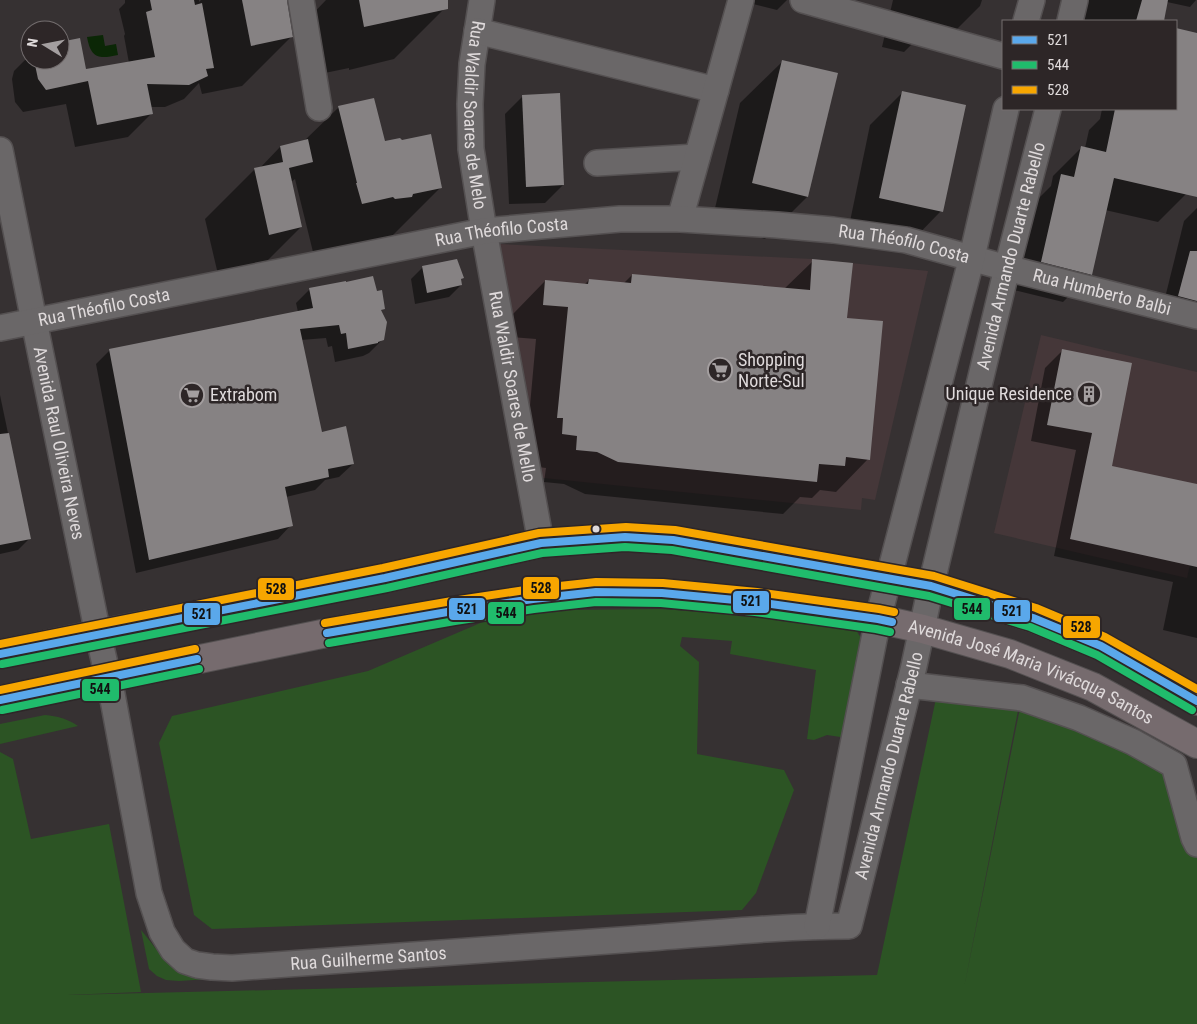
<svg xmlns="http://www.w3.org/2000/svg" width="1197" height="1024" font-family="'Roboto Condensed',sans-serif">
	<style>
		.built { fill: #453739 }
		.green { fill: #2c5424 }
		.water { fill: #0b2706 }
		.shadow { fill: #0007 }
		.building { fill: #868283 }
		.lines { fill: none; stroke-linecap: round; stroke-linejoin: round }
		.minor-casing { stroke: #545051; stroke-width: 28 }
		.major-casing { stroke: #545051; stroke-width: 30 }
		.minor { stroke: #6a6768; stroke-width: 25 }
		.major { stroke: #766b6e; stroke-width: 28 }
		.bus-1-casing { stroke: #2d2627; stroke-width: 11 }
		.bus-2-casing { stroke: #2d2627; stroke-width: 11 }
		.bus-3-casing { stroke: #2d2627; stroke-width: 11 }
		.bus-1 { stroke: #5aa8eb; stroke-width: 8 }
		.bus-2 { stroke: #20bc6c; stroke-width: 8 }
		.bus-3 { stroke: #f7a600; stroke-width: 8 }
		.bus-dot { fill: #dfdadb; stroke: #2d2627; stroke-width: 2 }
		.labels { text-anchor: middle; stroke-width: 5; stroke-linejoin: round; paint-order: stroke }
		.street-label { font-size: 18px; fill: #dfdadb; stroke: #2d2627 }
		.poi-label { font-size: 18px; fill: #dfdadb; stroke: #2d2627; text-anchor: start }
		.line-badge { stroke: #2d2627; stroke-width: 2 }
		.pale-badge-label { font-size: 14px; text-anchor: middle; font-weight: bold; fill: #111 }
	</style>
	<rect width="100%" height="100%" fill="#363132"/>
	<g class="built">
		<path d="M 499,244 L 812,259 L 928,271 L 875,500 L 862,498 L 861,510 L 534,477 Z"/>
		<path d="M 1041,335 L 1197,372 L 1197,533 L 1187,578 L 994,533 Z"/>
	</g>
	<g class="green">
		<path d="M 659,609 L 738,614 L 814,623 L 856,630 L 866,646 L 854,739 L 827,735 L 814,740 L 807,739 L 816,670 L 730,654 L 732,641 L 682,637 L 680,646 L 699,662 L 697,754 L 784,770 L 794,790 L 756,893 L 742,910 L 212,929 L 194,915 L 159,743 L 172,716 L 368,671 L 485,621 L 561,610 Z"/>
		<path d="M 941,675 L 1021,695 L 964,988 L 1022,698 L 1174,765 L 1186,797 L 1197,798 L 1197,1024 L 0,1024 L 0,752 L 13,759 L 31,839 L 109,824 L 141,992 L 67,995 L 877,975 Z"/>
		<path d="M 45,715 C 57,716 68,719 78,726 L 0,744 L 0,724 Z"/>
		<path d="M 141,930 C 154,945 163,962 182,972 C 189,976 200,977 209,979 L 179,981 L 166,980 L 157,976 L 149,969 Z"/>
	</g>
	<path class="water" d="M 103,35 L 105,46 L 116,44 L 118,55 C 99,59 91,59 87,37 Z"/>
	<g class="shadow">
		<path d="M 125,0 L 199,0 L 199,2 L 201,0 L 286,0 L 291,37 L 242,86 L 202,94 L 199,83 L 184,99 L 165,107 L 150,107 L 151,114 L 128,137 L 75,147 L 66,104 L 23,112 L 15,102 L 12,79 L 14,71 L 30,55 L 30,60 L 60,60 L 60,43 L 85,71 L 129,63 L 124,36 L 125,34 L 119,9 L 125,3 Z"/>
		<path d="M 326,0 L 442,0 L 443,10 L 394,59 L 349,70 L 349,68 L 315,75 L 303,24 Z"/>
		<path d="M 737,0 L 787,0 L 777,10 Z"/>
		<path d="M 893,0 L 982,0 L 980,6 L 938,48 L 914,42 L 904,52 L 882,47 Z"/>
		<path d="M 1079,0 L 1196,0 L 1190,7 L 1167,2 L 1162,21 L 1075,21 Z"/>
		<path d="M 1176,34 L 1197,42 L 1197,173 L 1186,194 L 1158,222 L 1105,210 L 1091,274 L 1063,302 L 1014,290 L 1033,204 L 1051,186 L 1053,176 L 1081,148 L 1085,148 L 1089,130 L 1100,119 L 1102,109 L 1176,109 Z"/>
		<path d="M 783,61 L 807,197 L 765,239 L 711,225 L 740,103 Z"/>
		<path d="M 903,92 L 941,211 L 909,244 L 848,231 L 870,125 Z"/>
		<path d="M 523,96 L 563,185 L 545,203 L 509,204 L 505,114 Z"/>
		<path d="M 373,100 L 384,143 L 441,187 L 392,236 L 365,242 L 362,245 L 345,248 L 344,246 L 313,252 L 295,179 L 291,182 L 301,227 L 252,276 L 220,283 L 205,219 L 255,169 L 259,169 L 280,147 L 304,141 L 338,108 Z"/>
		<path d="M 1197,208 L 1197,310 L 1161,314 L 1184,221 Z"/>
		<path d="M 813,261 L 846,319 L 868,459 L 836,492 L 820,490 L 812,498 L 800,497 L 783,514 L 585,494 L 564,484 L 544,482 L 546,468 L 530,466 L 526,450 L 536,339 L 511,337 L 513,314 L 545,281 L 584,285 L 589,280 L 624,283 L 632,275 L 784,289 Z"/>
		<path d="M 423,267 L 462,278 L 460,280 L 461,285 L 449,297 L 415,304 L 411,279 Z"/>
		<path d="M 309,290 L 383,308 L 380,311 L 383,339 L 369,353 L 363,356 L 335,362 L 332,346 L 328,347 L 326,338 L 301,340 L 321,433 L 353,464 L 339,477 L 325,480 L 315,490 L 286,497 L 291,525 L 278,539 L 136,573 L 96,364 L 110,350 L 298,312 L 296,303 Z"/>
		<path d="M 1062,351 L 1111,467 L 1197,485 L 1197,638 L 1163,630 L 1173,582 L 1054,556 L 1076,450 L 1031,441 L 1045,368 Z"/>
		<path d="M 0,395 L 30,538 L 18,550 L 0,554 Z"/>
	</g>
	<g class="building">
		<path d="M 150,0 L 194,0 L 195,5 L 202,3 L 214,68 L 206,69 L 208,76 L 189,85 L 147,84 L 153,114 L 97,125 L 88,81 L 46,90 L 38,79 L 34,60 L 60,60 L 60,42 L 80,38 L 86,69 L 155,57 L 146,12 L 152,10 Z"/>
		<path d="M 242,0 L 287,0 L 293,37 L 251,46 Z"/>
		<path d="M 359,0 L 448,0 L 448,9 L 364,27 Z"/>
		<path d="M 1142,0 L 1168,0 L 1164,21 L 1136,21 Z"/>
		<path d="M 1176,28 L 1197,33 L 1197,197 L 1114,178 L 1092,275 L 1041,262 L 1061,174 L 1074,177 L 1081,146 L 1106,152 L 1115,109 L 1176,109 Z"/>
		<path d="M 782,60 L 838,73 L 808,197 L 752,183 Z"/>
		<path d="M 902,91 L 966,105 L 943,212 L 879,198 Z"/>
		<path d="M 560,93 L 564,185 L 526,187 L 522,95 Z"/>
		<path d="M 374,98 L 385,141 L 400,138 L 402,140 L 431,134 L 442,188 L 413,194 L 412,197 L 395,199 L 393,197 L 362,204 L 356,183 L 357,183 L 338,106 Z"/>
		<path d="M 308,139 L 313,162 L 289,168 L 302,227 L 269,235 L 254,168 L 283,162 L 280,146 Z"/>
		<path d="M 1190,251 L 1197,251 L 1197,301 L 1178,296 Z"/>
		<path d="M 457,259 L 464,278 L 461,279 L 462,285 L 427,293 L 422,266 Z"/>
		<path d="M 812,259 L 853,263 L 847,318 L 883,321 L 870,460 L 846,457 L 845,466 L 819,464 L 817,482 L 618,462 L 597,452 L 576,450 L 577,436 L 562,434 L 563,418 L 557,418 L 568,307 L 543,305 L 545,280 L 588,284 L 589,279 L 631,283 L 632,274 L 810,290 Z"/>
		<path d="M 373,276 L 377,291 L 382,290 L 385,309 L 381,310 L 387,322 L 384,340 L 378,342 L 378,343 L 348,349 L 346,333 L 341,334 L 339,325 L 300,329 L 322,432 L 346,426 L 354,464 L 328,469 L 329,477 L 285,487 L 293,526 L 149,560 L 109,349 L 313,308 L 309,288 L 346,281 L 346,282 Z"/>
		<path d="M 1062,349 L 1132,363 L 1112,466 L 1197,484 L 1197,567 L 1070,539 L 1092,433 L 1047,425 Z"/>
		<path d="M 9,433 L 31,539 L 0,545 L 0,434 Z"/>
	</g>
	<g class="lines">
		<defs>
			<g id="minor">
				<path d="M 301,0 L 319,108"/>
				<path id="s1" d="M 482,0 L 472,64 L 470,104 L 471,149 L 484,231 L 541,543"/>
				<path d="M 803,0 L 1003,56"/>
				<path d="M 1026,21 L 1032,0"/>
				<path d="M 1070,21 L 1075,0"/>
				<path d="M 477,31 L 716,90"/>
				<path id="s2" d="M 0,150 L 34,321 L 98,634 L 112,694 L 149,893 L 162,932 L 173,950 L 185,961 L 197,965 L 212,967 L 232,968 C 366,959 500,949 635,939 C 706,934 778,926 849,926 L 914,666 L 931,586 L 1007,268 L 1048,109"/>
				<path d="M 597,163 L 697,157"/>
				<path d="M 680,219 L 741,0"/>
				<path id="s3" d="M 0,328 L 484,231 L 620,219 L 680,219 L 777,225 L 833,230 L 906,240 L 1007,268 L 1197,316"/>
				<path d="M 909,685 L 1022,698 L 1079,718 L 1133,742 L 1174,765 L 1194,838 L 1197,844"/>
				<path d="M 817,926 L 878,619 L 972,257 L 1006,109"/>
			</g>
			<g id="major">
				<path d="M 0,654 L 98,634 L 385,578 L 541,543 L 625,537 L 673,540 L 889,578 L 931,586 L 1033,618 L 1101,646 L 1197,701"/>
				<path id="s4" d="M 0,700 L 356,627 L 453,611 L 533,599 L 596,592 L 662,593 L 756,602 L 878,619 L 923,629 L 1010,654 L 1093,687 L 1197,744"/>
			</g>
		</defs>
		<use href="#minor" class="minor-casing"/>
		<use href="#major" class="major-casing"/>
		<use href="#minor" class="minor"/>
		<use href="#major" class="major"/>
		<defs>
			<g id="bus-1">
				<path d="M 327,633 L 453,611 L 533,599 L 596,592 L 662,593 L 756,602 L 878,619 L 892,622"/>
				<path d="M 0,654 L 385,578 L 541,543 L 625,537 L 673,540 L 931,586 L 1033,618 L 1101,646 L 1197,701"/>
				<path d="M 0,700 L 197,659"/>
			</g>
			<g id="bus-2">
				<path d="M 329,643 L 455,621 L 534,609 L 596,602 L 661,603 L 755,612 L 876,629 L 890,632"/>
				<path d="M 2,664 L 387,588 L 542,553 L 625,547 L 672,550 L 929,596 L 1030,627 L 1097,655 L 1192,710"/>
				<path d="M 2,710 L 199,669"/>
			</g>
			<g id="bus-3">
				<path d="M 325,623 L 452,601 L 532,589 L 596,582 L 663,583 L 757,592 L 879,609 L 894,612"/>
				<path d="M 0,644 L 383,568 L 539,533 L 626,527 L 675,530 L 934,576 L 1036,608 L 1105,637 L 1197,689"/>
				<path d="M 0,690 L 195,649"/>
			</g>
		</defs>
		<use href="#bus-1" class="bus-1-casing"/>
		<use href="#bus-2" class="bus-2-casing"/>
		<use href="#bus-3" class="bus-3-casing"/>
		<use href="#bus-1" class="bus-1"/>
		<use href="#bus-2" class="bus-2"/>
		<use href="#bus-3" class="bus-3"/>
	</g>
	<defs>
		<symbol id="supermarket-ring" viewBox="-11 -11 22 22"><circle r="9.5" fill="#2d2627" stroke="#a49fa0" stroke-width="1.5"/><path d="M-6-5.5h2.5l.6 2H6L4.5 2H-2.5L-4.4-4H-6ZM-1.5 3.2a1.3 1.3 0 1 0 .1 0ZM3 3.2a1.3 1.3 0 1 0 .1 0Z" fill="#a49fa0"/></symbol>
		<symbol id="building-ring" viewBox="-11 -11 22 22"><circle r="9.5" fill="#2d2627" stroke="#a49fa0" stroke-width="1.5"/><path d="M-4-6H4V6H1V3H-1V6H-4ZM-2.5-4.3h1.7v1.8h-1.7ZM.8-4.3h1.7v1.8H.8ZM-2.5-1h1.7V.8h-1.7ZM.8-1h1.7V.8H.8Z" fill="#a49fa0"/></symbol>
	</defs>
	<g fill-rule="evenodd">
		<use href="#supermarket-ring" x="706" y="356" width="28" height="28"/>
		<use href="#building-ring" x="1075" y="380" width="28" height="28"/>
		<use href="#supermarket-ring" x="178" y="381" width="28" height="28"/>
	</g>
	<circle class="bus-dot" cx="596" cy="529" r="4.5"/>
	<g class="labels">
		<g class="street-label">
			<text dy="6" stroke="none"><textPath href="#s1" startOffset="116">Rua Waldir Soares de Melo</textPath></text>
			<text dy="6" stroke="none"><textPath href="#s3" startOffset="511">Rua Théofilo Costa</textPath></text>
			<text dy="6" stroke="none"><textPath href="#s3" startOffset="916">Rua Théofilo Costa</textPath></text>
			<text dy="6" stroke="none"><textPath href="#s2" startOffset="2192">Avenida Armando Duarte Rabello</textPath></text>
			<text dy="6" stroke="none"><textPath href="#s3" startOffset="1120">Rua Humberto Balbi</textPath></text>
			<text dy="6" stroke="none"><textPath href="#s3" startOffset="106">Rua Théofilo Costa</textPath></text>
			<text dy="6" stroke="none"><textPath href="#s1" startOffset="391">Rua Waldir Soares de Mello</textPath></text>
			<text dy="6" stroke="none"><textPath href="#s2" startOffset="299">Avenida Raul Oliveira Neves</textPath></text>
			<text dy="6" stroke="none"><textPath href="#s4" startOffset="1052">Avenida José Maria Vivácqua Santos</textPath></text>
			<text dy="6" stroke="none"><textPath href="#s2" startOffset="1668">Avenida Armando Duarte Rabello</textPath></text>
			<text dy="6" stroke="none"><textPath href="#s2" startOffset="1021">Rua Guilherme Santos</textPath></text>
		</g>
		<g class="poi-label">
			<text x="738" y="366">Shopping<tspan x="738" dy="21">Norte-Sul</tspan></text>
			<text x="1072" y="400" text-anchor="end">Unique Residence</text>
			<text x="210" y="401">Extrabom</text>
		</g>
	</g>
	<g class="line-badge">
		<rect x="522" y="576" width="38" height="24" rx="5" fill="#f7a600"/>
		<rect x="257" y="577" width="38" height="24" rx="5" fill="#f7a600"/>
		<rect x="732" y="590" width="38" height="24" rx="5" fill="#5aa8eb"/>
		<rect x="448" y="597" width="38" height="24" rx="5" fill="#5aa8eb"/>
		<rect x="953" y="597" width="38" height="24" rx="5" fill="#20bc6c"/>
		<rect x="993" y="599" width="38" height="24" rx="5" fill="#5aa8eb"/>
		<rect x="487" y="601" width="38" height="24" rx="5" fill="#20bc6c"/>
		<rect x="183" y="602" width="38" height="24" rx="5" fill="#5aa8eb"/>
		<rect x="1062" y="615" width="39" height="24" rx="5" fill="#f7a600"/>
		<rect x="81" y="678" width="39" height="24" rx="5" fill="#20bc6c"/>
	</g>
	<g class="pale-badge-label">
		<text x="541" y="593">528</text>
		<text x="276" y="594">528</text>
		<text x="751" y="606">521</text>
		<text x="467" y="614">521</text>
		<text x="972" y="614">544</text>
		<text x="1012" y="616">521</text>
		<text x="506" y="618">544</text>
		<text x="202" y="619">521</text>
		<text x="1081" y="632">528</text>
		<text x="100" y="694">544</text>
	</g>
	<rect x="1002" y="20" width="175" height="90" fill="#2d2627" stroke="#746e6f"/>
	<rect x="1012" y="36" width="25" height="8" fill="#5aa8eb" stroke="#746e6f"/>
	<text x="1047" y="45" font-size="15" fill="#dfdadb">521</text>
	<rect x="1012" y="61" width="25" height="8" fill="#20bc6c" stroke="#746e6f"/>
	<text x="1047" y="70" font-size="15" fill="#dfdadb">544</text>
	<rect x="1012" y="86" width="25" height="8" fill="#f7a600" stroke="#746e6f"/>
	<text x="1047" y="95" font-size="15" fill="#dfdadb">528</text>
	<g transform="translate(45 45) rotate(280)"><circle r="24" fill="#2d2627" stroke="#746e6f"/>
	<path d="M0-4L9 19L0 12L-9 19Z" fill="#a49fa0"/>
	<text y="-8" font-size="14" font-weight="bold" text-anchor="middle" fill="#dfdadb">N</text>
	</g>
</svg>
